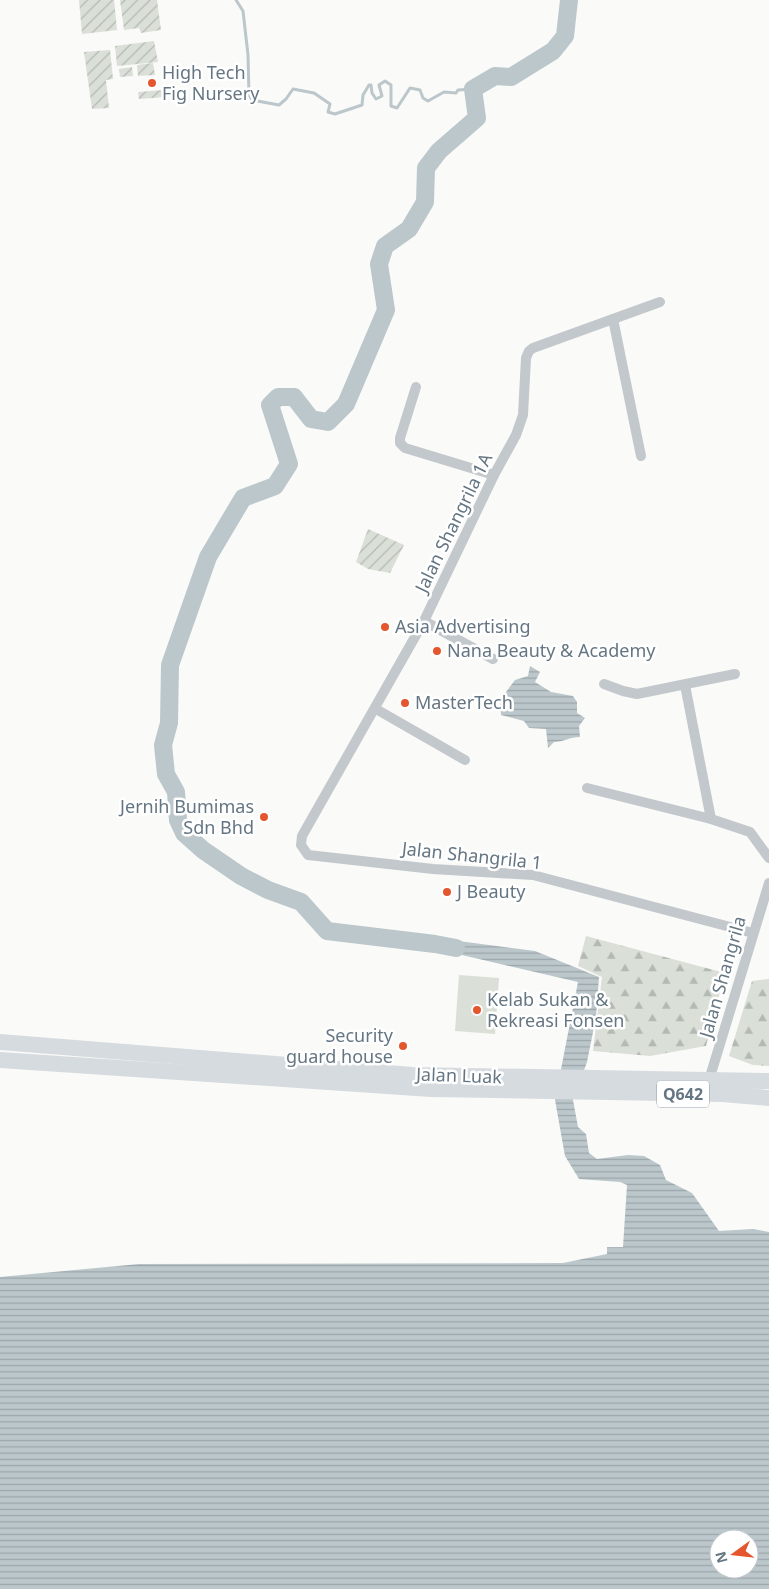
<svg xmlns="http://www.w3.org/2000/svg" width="769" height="1589" font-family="'Noto Sans',sans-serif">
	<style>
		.forest { fill: url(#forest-firs) }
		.garden { fill: url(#garden-furrows) }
		.pitch { fill: #dadfd7 }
		.water { fill: url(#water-rules); fill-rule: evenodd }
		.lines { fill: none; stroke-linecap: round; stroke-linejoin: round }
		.stream { stroke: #bbc7cb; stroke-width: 3 }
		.river { stroke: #bbc7cb; stroke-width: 18 }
		.street { stroke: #c3c8cc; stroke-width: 10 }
		.primary { stroke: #d6dbdf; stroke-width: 16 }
		.poi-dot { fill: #e4572e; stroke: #fff; stroke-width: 2 }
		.labels { text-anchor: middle; stroke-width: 5; stroke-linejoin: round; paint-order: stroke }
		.shield { fill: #fff; stroke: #939fa8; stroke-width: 1 }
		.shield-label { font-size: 16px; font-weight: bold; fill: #657683 }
		.poi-label { font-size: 18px; fill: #657683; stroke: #fff; text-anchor: start }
		.street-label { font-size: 18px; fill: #657683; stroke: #fff }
	</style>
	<defs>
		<pattern id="forest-firs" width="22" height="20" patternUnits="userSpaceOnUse" patternTransform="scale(1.25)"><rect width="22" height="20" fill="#dadfd7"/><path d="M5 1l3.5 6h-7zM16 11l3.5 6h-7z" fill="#b4b9b4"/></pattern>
		<pattern id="garden-furrows" width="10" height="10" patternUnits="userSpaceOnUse" patternTransform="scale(1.25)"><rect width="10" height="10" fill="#dadfd7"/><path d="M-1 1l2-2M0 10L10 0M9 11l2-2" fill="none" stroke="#b4b9b4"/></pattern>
		<pattern id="water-rules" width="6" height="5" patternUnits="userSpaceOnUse" patternTransform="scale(1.25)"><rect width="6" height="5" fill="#bbc7cb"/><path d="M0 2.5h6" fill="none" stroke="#9ca6aa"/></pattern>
	</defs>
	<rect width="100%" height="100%" fill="#fafaf8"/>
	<g class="forest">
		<path d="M 586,936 L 725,973 L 706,1046 L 650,1056 L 593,1051 L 602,977 L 578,966 Z"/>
		<path d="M 769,979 L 769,1066 L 753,1065 L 729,1056 L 752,981 Z"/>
	</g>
	<g class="garden">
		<path d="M 79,0 L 114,0 L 117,30 L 82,34 Z"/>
		<path d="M 120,0 L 157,0 L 161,30 L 141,33 L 139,28 L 124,30 Z"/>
		<path d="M 154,41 L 158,62 L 117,66 L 115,46 Z"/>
		<path d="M 110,50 L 113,79 L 106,80 L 109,108 L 92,109 L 84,52 Z"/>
		<path d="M 153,63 L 155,75 L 138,76 L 137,65 Z"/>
		<path d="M 132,67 L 133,76 L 120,77 L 119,69 Z"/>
		<path d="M 164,90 L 166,97 L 139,99 L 138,92 Z"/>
		<path d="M 368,529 L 404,545 L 390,573 L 368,569 L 356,562 Z"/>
	</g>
	<path class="pitch" d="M 459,975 L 499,978 L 495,1034 L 455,1031 Z"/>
	<g class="water">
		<path d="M 530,666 L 540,672 L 535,682 L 551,692 L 573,696 L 577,702 L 577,713 L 585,718 L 579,726 L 580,737 C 570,737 563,742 554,742 L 548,748 L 546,729 L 529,728 L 524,721 L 501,715 L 500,700 L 515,680 L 528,676 Z"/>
		<path d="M 451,940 L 535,951 L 599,977 L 596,1017 L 587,1062 L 573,1100 L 578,1127 L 586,1134 L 589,1153 L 597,1159 L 628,1155 L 644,1156 L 660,1165 L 666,1180 L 692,1193 L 719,1231 L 753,1229 L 769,1232 L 769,1589 L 0,1589 L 0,1277 L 139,1264 L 563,1263 L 607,1254 L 607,1247 L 623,1247 L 627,1185 L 620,1182 L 579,1179 L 565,1156 L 555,1100 L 578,982 L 462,955 L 435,944 ZM 719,1539 L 749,1539 L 749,1569 L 719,1569 Z"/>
	</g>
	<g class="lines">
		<path class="stream" d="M 236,0 L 243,11 L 248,55 L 249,95 L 252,100 L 279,105 L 286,99 L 293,89 L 314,93 L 330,104 L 328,112 L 335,114 L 362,105 L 363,95 L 369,85 L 371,85 L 372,93 L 376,99 L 382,96 L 379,85 L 385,81 L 391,85 L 391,106 L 397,108 L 410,88 L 420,90 L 423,98 L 428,101 L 444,92 L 456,93 L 458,90 L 473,89"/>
		<path class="river" d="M 456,948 L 435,944 L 327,931 L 301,902 L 268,890 L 241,876 L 203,850 L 184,833 L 178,820 L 176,792 L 166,774 L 163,745 L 169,723 L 170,665 L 208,557 L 243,498 L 275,486 L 289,464 L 270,405 L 278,397 L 294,397 L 311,419 L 328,422 L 346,404 L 386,310 L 379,264 L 385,246 L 409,229 L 425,202 L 426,168 L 439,151 L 477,118 L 473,89 L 495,76 L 511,77 L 553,51 L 565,36 L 569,0"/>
		<g class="street">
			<path d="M 660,302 L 533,348 L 529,351 L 526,358 L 523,415 L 516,435 L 494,475 L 424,621 L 302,836 L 301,845 L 308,855 L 433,869 L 533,875 L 753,933"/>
			<path d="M 613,319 L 641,456"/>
			<path d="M 416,387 L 400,438 L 400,443 L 405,448 L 494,475"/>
			<path d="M 424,621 L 493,659"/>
			<path d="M 604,684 L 623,691 L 637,694 L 735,674"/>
			<path d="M 685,685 L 711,819 L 750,832 L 769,858"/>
			<path d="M 376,709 L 465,760"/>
			<path d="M 587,788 L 711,819"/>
			<path d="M 709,1080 L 769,883"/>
		</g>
		<g class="primary">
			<path d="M 0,1042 L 412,1075 L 769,1081"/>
			<path d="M 0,1060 L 431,1089 L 722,1094 L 769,1098"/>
		</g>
	</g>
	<g class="poi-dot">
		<circle cx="152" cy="83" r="5"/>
		<circle cx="385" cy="627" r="5"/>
		<circle cx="437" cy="651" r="5"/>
		<circle cx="405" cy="703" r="5"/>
		<circle cx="264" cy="817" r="5"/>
		<circle cx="447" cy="892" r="5"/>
		<circle cx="477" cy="1010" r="5"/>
		<circle cx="403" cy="1046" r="5"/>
	</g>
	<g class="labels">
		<rect class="shield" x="657" y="1080.5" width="52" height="27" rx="4"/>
		<g class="shield-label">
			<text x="683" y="1100">Q642</text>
		</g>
		<g class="poi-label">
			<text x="162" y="79">High Tech<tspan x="162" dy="21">Fig Nursery</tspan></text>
			<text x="395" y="633">Asia Advertising</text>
			<text x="447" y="657">Nana Beauty &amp; Academy</text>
			<text x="415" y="709">MasterTech</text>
			<text x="254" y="813" text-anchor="end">Jernih Bumimas<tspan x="254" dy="21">Sdn Bhd</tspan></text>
			<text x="457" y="898">J Beauty</text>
			<text x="487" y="1006">Kelab Sukan &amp;<tspan x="487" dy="21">Rekreasi Fonsen</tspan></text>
			<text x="393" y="1042" text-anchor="end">Security<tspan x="393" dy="21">guard house</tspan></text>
		</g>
		<g class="street-label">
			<text transform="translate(454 523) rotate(-64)" y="6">Jalan Shangrila 1A</text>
			<text transform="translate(472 856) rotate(6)" y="6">Jalan Shangrila 1</text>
			<text transform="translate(723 977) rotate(-74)" y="6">Jalan Shangrila</text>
			<text transform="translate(459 1076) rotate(2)" y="6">Jalan Luak</text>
		</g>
	</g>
	<g transform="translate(734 1554) rotate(255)"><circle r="24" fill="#ffffff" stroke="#c1c8cd"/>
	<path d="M0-4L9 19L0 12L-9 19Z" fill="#e4572e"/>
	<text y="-8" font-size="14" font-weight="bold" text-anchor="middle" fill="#657683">N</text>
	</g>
</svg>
